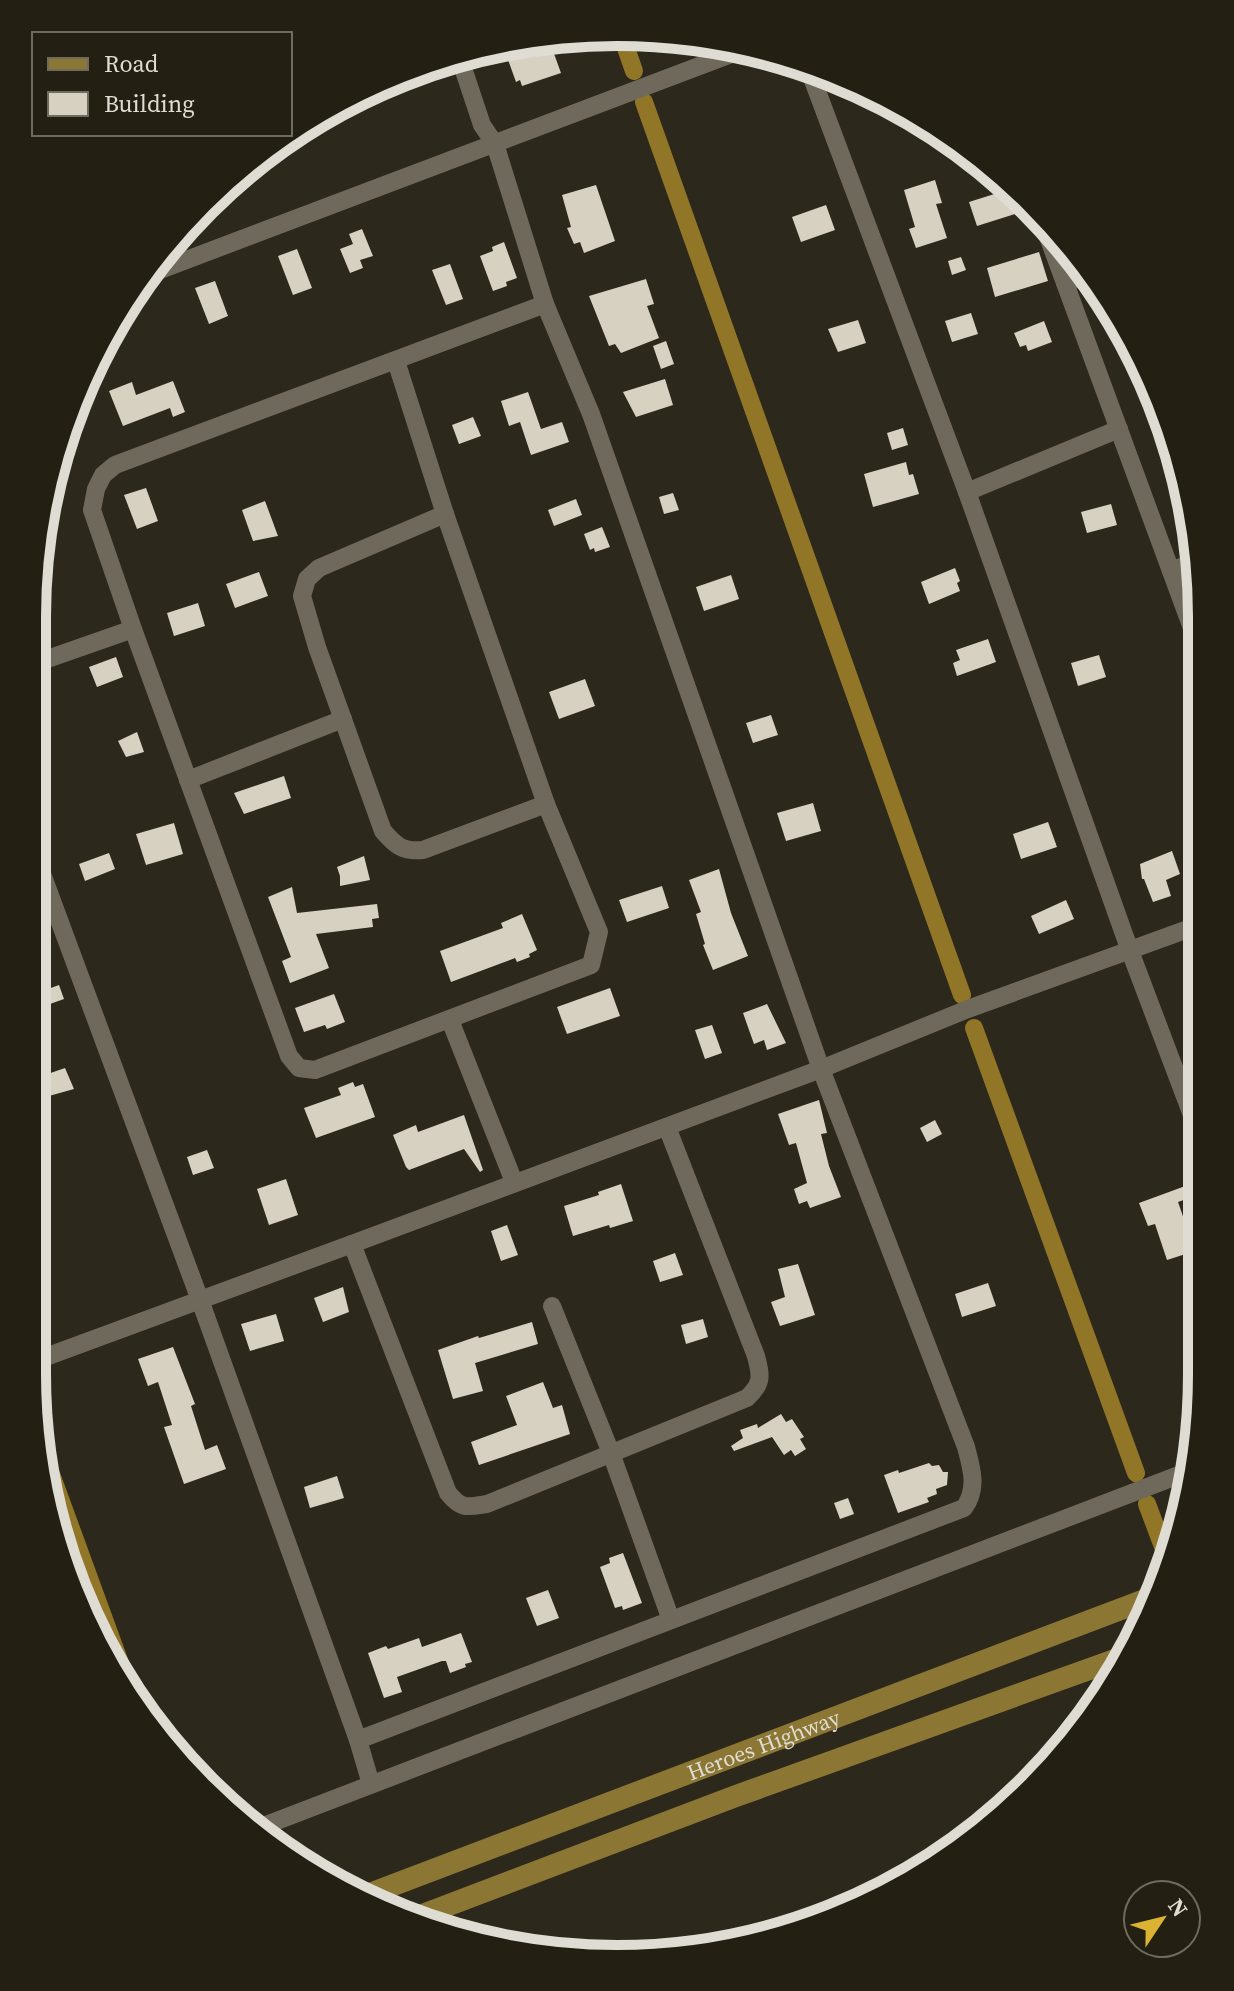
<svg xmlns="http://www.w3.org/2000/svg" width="1234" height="1991" font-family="'Source Serif 4',serif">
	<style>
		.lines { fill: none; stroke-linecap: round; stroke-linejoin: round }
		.stream { stroke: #917627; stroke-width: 5 }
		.canal { stroke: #917627; stroke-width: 18 }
		.building { fill: #d7d1c1 }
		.minor { stroke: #6f695b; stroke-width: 18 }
		.major { stroke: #8b7634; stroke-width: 22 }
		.labels { text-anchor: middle; stroke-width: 8; stroke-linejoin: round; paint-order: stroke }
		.street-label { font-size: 22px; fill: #dfdcd3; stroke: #231f12 }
		.rim { fill: none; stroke: #dfdcd3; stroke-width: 10 }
	</style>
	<rect width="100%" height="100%" fill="#2d281c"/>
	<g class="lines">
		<path class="stream" d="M 738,1943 L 869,1894"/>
		<g class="canal">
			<path d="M 621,34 L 634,71"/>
			<path d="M 644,102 L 962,995"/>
			<path d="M 974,1028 L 1136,1473"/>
			<path d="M 47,1463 L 135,1704"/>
			<path d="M 1147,1504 L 1168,1560"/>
		</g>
	</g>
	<g class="building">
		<path d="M 541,37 L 548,37 L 561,73 L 522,86 L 520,80 L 516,82 L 503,46 Z"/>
		<path d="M 935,180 L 942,203 L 936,204 L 947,238 L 916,248 L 909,229 L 915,227 L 904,190 Z"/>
		<path d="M 596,185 L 615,241 L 584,253 L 580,242 L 574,244 L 567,228 L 571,227 L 562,195 Z"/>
		<path d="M 1007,190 L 1015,214 L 977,226 L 969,202 Z"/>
		<path d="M 826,205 L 835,230 L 801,242 L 792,217 Z"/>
		<path d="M 362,229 L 373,256 L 360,260 L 363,268 L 350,273 L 340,249 L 353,244 L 349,234 Z"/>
		<path d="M 504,242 L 517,278 L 506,282 L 507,286 L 493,291 L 480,256 L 493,251 L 492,247 Z"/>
		<path d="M 297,249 L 312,288 L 293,295 L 278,256 Z"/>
		<path d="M 1039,252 L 1048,281 L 995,297 L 987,268 Z"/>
		<path d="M 961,257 L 966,270 L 952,275 L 948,261 Z"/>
		<path d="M 450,264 L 463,299 L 446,305 L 432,270 Z"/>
		<path d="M 646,279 L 654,304 L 647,306 L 659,338 L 621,353 L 615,344 L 609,346 L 589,296 Z"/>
		<path d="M 215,281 L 228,316 L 209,324 L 195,288 Z"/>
		<path d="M 971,313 L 978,334 L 952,342 L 945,321 Z"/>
		<path d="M 858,320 L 866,343 L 838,352 L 828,329 Z"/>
		<path d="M 1044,321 L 1052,342 L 1028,351 L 1026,345 L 1020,347 L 1014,333 Z"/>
		<path d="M 666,341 L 674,364 L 661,369 L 653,346 Z"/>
		<path d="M 665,379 L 673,405 L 636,417 L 623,392 Z"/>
		<path d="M 173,381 L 185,412 L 173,417 L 170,408 L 123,426 L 109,391 L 132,382 L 136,395 Z"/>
		<path d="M 528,392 L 541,429 L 562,422 L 569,442 L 531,455 L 520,422 L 509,426 L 501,401 Z"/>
		<path d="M 473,417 L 481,436 L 459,444 L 452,425 Z"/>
		<path d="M 903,428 L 908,445 L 892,450 L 887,433 Z"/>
		<path d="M 906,462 L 909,475 L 913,474 L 919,494 L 873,507 L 864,474 Z"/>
		<path d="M 146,488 L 158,521 L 137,529 L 124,495 Z"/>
		<path d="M 673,493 L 679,510 L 664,514 L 659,497 Z"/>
		<path d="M 576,499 L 582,515 L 554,526 L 548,510 Z"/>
		<path d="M 265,501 L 278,536 L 253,541 L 242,510 Z"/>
		<path d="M 1111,504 L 1117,525 L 1087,533 L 1081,512 Z"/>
		<path d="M 602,527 L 610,547 L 595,552 L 594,548 L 590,550 L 584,534 Z"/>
		<path d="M 955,568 L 960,581 L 957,583 L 960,591 L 929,604 L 921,582 Z"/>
		<path d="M 259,572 L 268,596 L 235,608 L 226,584 Z"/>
		<path d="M 731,575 L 739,599 L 704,611 L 696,587 Z"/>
		<path d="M 198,603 L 205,626 L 174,636 L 167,613 Z"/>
		<path d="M 988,639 L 996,662 L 957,676 L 953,663 L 960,660 L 956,650 Z"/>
		<path d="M 1099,655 L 1106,677 L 1078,686 L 1071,663 Z"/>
		<path d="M 116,657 L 123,677 L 97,687 L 89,667 Z"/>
		<path d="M 585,679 L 595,706 L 559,719 L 549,692 Z"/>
		<path d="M 771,715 L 778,735 L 753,743 L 746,723 Z"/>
		<path d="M 137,732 L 144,752 L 126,757 L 118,741 Z"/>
		<path d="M 284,776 L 291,798 L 244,814 L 234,793 Z"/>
		<path d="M 813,803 L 821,831 L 786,841 L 777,813 Z"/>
		<path d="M 1048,822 L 1057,847 L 1021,859 L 1013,834 Z"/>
		<path d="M 174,823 L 183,854 L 146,865 L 136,834 Z"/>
		<path d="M 1172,851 L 1180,874 L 1166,880 L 1171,896 L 1153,902 L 1144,879 L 1142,879 L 1140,864 Z"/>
		<path d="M 109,853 L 115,869 L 85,881 L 79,864 Z"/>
		<path d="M 364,856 L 370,880 L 340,886 L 340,876 L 337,867 Z"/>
		<path d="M 719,869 L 731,913 L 748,956 L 713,970 L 703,945 L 705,944 L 696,914 L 701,912 L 689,880 Z"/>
		<path d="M 662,886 L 669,908 L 627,922 L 619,900 Z"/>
		<path d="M 292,887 L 297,913 L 377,904 L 379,918 L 372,919 L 373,927 L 316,934 L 329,968 L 290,983 L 282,961 L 291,957 L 268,897 Z"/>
		<path d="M 1066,900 L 1074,919 L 1039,934 L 1031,916 Z"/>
		<path d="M 522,914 L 537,950 L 529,954 L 530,957 L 517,962 L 515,958 L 451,982 L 440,951 L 503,928 L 501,923 Z"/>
		<path d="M 59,985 L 64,999 L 50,1004 L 50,1014 L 34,1019 L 34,994 Z"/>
		<path d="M 610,988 L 620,1016 L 567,1034 L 557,1007 Z"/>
		<path d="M 334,994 L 345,1022 L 327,1029 L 325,1025 L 304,1032 L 295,1008 Z"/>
		<path d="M 767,1004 L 786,1043 L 767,1050 L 764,1040 L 754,1044 L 743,1013 Z"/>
		<path d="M 712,1025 L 722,1053 L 705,1059 L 695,1030 Z"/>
		<path d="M 65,1068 L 74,1089 L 49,1096 L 39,1077 Z"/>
		<path d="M 353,1082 L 355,1087 L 363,1084 L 375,1117 L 316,1138 L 304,1108 L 341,1095 L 338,1088 Z"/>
		<path d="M 819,1100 L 827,1133 L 821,1134 L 829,1166 L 841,1197 L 810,1208 L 807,1201 L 799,1204 L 794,1189 L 807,1183 L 796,1143 L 789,1145 L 778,1114 Z"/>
		<path d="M 464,1115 L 483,1170 L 480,1172 L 464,1149 L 409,1170 L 406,1167 L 393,1135 L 416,1125 L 418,1132 Z"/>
		<path d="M 935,1120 L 942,1134 L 927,1142 L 920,1128 Z"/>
		<path d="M 207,1150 L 214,1168 L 193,1175 L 187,1157 Z"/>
		<path d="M 286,1179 L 298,1215 L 269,1225 L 257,1189 Z"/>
		<path d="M 621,1184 L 633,1221 L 610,1228 L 609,1225 L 573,1236 L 564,1206 L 599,1195 L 598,1192 Z"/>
		<path d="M 1188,1185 L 1192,1197 L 1178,1202 L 1195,1251 L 1167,1260 L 1155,1224 L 1148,1226 L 1139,1203 Z"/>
		<path d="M 507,1225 L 518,1255 L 501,1261 L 491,1231 Z"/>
		<path d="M 675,1253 L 683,1275 L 660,1282 L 653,1261 Z"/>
		<path d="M 798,1264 L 815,1315 L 780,1326 L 771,1302 L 785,1297 L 778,1269 Z"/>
		<path d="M 988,1283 L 996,1306 L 962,1317 L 955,1294 Z"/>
		<path d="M 343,1287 L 349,1312 L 323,1322 L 314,1298 Z"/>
		<path d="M 276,1314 L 284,1341 L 250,1351 L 241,1324 Z"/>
		<path d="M 703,1319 L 708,1337 L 686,1344 L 681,1325 Z"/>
		<path d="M 532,1322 L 538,1344 L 475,1363 L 483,1391 L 453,1399 L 438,1350 L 478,1336 L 479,1338 Z"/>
		<path d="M 173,1347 L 195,1404 L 191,1406 L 205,1450 L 217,1445 L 226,1469 L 184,1484 L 164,1427 L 172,1425 L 158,1382 L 148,1386 L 138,1359 Z"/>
		<path d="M 543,1382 L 553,1408 L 562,1405 L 570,1434 L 479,1465 L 471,1442 L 517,1425 L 506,1396 Z"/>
		<path d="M 781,1414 L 786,1422 L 792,1419 L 804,1437 L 800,1439 L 806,1449 L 795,1456 L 791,1450 L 784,1455 L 772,1437 L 734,1451 L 731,1446 L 743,1438 L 740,1430 L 757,1424 L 758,1428 Z"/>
		<path d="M 929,1463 L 932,1466 L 939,1465 L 943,1472 L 948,1472 L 947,1485 L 936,1489 L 937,1494 L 927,1498 L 929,1502 L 898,1513 L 884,1475 L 898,1470 L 899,1473 Z"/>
		<path d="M 337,1476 L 344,1498 L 310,1508 L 304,1487 Z"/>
		<path d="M 848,1498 L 854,1514 L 840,1519 L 834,1503 Z"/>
		<path d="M 623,1553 L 642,1603 L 623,1610 L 622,1606 L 615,1608 L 600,1567 L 610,1563 L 609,1558 Z"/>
		<path d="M 548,1590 L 559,1618 L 537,1626 L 526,1598 Z"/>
		<path d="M 461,1633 L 472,1662 L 465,1664 L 466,1667 L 450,1673 L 446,1661 L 442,1661 L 397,1677 L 402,1692 L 384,1698 L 368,1653 L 386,1646 L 388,1649 L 419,1638 L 422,1647 Z"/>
	</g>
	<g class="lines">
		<g class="minor">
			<path d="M 808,67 L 967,492 L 1130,951 L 1198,1131"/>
			<path d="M 1040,215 L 1200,650"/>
			<path d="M 144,276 L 747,48"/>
			<path d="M 1065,283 L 1088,275"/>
			<path d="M 396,361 L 445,514 L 546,804 L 599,932 L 591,965 L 315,1070 L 299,1068 L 289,1056 L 133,629 L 92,510 L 96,489 L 103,475 L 115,465 L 545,304"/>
			<path d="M 967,492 L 1119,429"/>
			<path d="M 445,514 L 319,568 L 307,579 L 302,596 L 317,647 L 383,831 C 396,846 403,852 423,850 L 546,804"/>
			<path d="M 1171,571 L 1197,561"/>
			<path d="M 36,663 L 133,629"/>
			<path d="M 188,780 L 343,719"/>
			<path d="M 35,855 L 200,1300 L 358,1740 L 964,1508 C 978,1489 972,1469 966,1447 L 821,1069 L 591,414 L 545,304 L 495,144 L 482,125 L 459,56"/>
			<path d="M 450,1020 L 514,1182"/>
			<path d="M 352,1244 L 448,1493 C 462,1510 467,1507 487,1504 L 747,1398 C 763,1383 761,1376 756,1356 L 667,1127"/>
			<path d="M 552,1306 L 611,1453 L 671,1620"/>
			<path d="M 32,1362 L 352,1244 L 821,1069 L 968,1009 L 1199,925"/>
			<path d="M 358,1740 L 371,1784"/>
			<path d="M 253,1830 L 1192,1470"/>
		</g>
		<g class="major">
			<path id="s1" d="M 367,1895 L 1158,1595"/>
			<path d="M 412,1919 L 736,1796 L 1123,1657"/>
		</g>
	</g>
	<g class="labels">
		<g class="street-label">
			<text dy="8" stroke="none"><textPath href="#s1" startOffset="424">Heroes Highway</textPath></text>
		</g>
	</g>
	<path d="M0 0H1234V1991H0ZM617 46H617A571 571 0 0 1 1188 617V1374A571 571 0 0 1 617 1945H617A571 571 0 0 1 46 1374V617A571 571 0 0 1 617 46Z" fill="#231f12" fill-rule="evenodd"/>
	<path class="rim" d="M617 46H617A571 571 0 0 1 1188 617V1374A571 571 0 0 1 617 1945H617A571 571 0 0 1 46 1374V617A571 571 0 0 1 617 46Z"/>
	<rect x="32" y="32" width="260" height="104" fill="#231f12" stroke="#6e6b5f" stroke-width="2"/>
	<rect x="48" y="58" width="40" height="12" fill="#8b7634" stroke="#6e6b5f" stroke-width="2"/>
	<text x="104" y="72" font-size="24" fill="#dfdcd3">Road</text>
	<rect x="48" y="92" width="40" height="24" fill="#d7d1c1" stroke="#6e6b5f" stroke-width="2"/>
	<text x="104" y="112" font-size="24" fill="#dfdcd3">Building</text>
	<g transform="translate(1162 1919) rotate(55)"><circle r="38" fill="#231f12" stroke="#6e6b5f" stroke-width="2"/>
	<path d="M0-6L14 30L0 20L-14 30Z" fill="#dcb233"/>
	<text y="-12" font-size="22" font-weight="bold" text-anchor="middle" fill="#dfdcd3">N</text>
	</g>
</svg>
